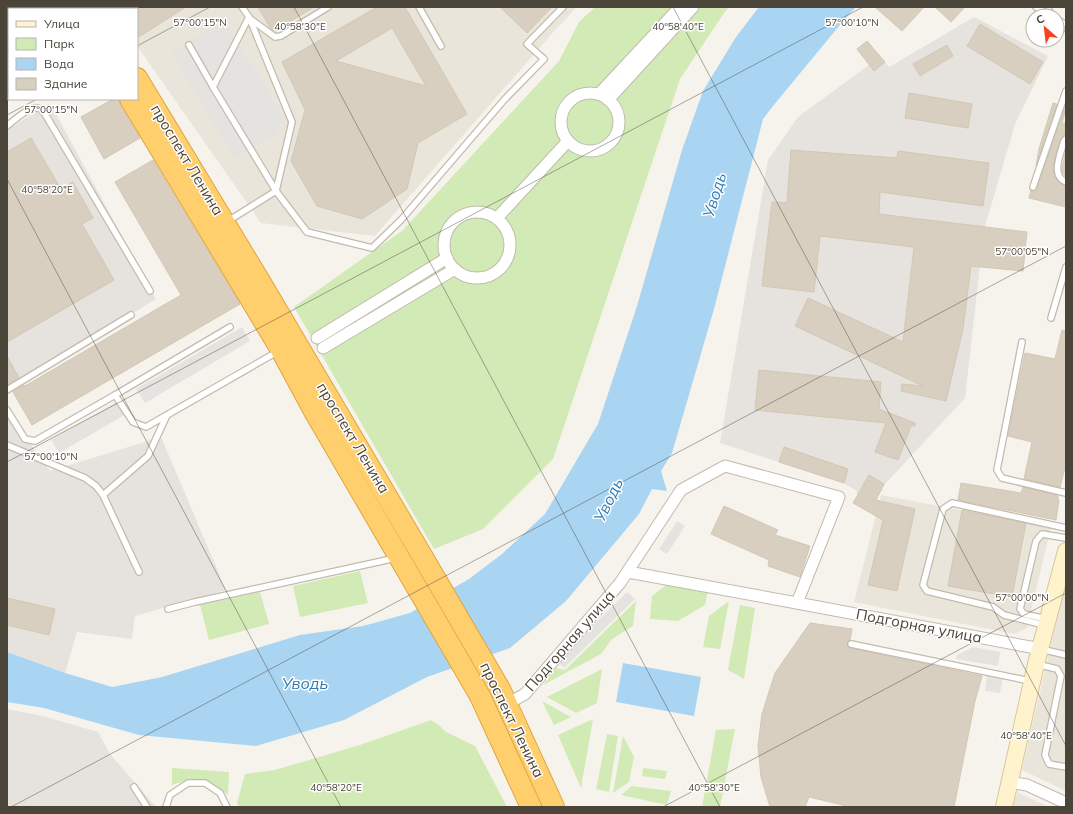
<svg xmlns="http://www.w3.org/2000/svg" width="1073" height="814" font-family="Mulish,sans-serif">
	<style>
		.residential { fill: #eae5da }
		.industrial { fill: #e6e2dd }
		.green { fill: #d2eab5 }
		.parking { fill: #e5e3e0 }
		.water { fill: #a9d4f2 }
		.building { fill: #d8cfc1; stroke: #d3c7b4; fill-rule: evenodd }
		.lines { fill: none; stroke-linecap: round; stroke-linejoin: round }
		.lane-casing { stroke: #c2bbae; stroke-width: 8 }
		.street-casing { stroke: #c2bbae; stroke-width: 13 }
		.secondary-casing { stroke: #d6c79b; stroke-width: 18 }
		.highway-casing { stroke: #e0a43c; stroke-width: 22 }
		.lane { stroke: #fff; stroke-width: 5.5 }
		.street { stroke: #fff; stroke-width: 11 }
		.secondary { stroke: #fff3cd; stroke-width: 16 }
		.highway { stroke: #ffcf6e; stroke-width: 20 }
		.ticks { fill: none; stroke: #4b4439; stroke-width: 1; stroke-opacity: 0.45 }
		.labels { text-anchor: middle; stroke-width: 3; stroke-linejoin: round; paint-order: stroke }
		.street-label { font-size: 15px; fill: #4b4439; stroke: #fff }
		.water-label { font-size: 16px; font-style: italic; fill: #2e7ab2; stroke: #fff }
		.ticks-label { font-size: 10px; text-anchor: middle; fill: #4b4439; stroke: #fff; stroke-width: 3; stroke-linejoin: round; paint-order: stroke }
	</style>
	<rect width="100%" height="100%" fill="#f6f3ec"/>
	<g class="residential">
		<path d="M 109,7 L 577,7 L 556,29 L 375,236 L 261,223 L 137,46 L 137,9 L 111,9 Z"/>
		<path d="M 881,495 L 1051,527 L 1027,628 L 1014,634 L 854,602 Z"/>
		<path d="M 1064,588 L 1066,589 L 1066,791 L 1022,770 Z"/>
		<path d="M 1017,792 L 1049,807 L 1013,807 Z"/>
	</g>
	<g class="industrial">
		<path d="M 974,17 L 1048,56 L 1015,124 L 984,230 L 965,398 L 885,484 L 869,512 L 853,503 L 858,495 L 856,493 L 857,491 L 844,483 L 720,443 L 768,160 L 798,117 L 869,65 L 885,62 L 889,67 Z"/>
		<path d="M 50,103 L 156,299 L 7,390 L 7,130 Z"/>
		<path d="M 7,411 L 50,471 L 161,437 L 226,590 L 135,616 L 132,639 L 77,632 L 65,673 L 7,652 Z"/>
		<path d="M 7,709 L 43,716 L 98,732 L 110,754 L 156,807 L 7,807 Z"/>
	</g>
	<g class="green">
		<path d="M 595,7 L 729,7 L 724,13 L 680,79 L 553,459 L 483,529 L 434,549 L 294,307 L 403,230 L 559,61 L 579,22 Z"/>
		<path d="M 360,571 L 368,603 L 300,617 L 293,586 Z"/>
		<path d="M 669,583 L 708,591 L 705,605 L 678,621 L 650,619 L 652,596 Z"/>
		<path d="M 260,592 L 269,624 L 209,640 L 200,605 Z"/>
		<path d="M 636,601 L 633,626 L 612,639 L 601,654 L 543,685 L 556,668 L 565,670 Z"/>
		<path d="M 729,601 L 720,649 L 703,647 L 709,616 Z"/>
		<path d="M 740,605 L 755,608 L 744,679 L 728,670 Z"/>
		<path d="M 602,669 L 597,703 L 576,713 L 547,697 Z"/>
		<path d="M 542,701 L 571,717 L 554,725 Z"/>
		<path d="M 593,719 L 581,788 L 558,735 Z"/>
		<path d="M 431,720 L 439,725 L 446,732 L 475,746 L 507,807 L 239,807 L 237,803 L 245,774 L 275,770 L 360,745 Z"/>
		<path d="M 735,729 L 720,807 L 702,807 L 716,730 Z"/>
		<path d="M 607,734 L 618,736 L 609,792 L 596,789 Z"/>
		<path d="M 623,736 L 634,757 L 629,782 L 613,793 Z"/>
		<path d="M 172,768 L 229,772 L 228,795 C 209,780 195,776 172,785 Z"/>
		<path d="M 643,768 L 667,771 L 665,779 L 642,776 Z"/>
		<path d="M 632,786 L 671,791 L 667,805 L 621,795 Z"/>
	</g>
	<g class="parking">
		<path d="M 225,20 L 282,114 L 278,133 L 235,159 L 171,53 Z"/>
		<path d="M 242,327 L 250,341 L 145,403 L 136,389 Z"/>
		<path d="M 118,401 L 126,414 L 59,453 L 51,440 Z"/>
		<path d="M 677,521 L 685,526 L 667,554 L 659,549 Z"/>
		<path d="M 627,592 L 635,599 L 564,668 L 557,661 Z"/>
		<path d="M 973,647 L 1000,652 L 998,666 L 956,659 L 957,655 Z"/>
		<path d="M 987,674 L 1003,677 L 1000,693 L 985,691 Z"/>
	</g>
	<g class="water">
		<path d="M 759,7 L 856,7 L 844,20 L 773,106 L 763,119 L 714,309 L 672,453 L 661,471 L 667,491 L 652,489 L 639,514 L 566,601 L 510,648 L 427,677 L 344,720 L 256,746 L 139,735 L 44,708 L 7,702 L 7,652 L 65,673 L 112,687 L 162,677 L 300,635 L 363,626 L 410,613 L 469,579 L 502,554 L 545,514 L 598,424 L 637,306 L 682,150 L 703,91 L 736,37 Z"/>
		<path d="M 623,663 L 701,677 L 694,716 L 616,702 Z"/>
	</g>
	<g class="building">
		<path d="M 137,7 L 186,7 L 137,38 Z"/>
		<path d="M 258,7 L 314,7 L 274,31 L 271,29 Z"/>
		<path d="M 377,7 L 405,7 L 467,114 L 418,143 L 407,189 L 362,219 L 317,206 L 291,161 L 305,110 L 282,62 ZM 392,28 L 426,86 L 336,61 Z"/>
		<path d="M 500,7 L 552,7 L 527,33 Z"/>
		<path d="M 875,7 L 924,7 L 902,31 Z"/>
		<path d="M 935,7 L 965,7 L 951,22 Z"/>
		<path d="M 980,24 L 1043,62 L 1030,84 L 967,46 Z"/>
		<path d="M 867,41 L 885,62 L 874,71 L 857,49 Z"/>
		<path d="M 947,45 L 953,56 L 920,76 L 913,64 Z"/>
		<path d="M 909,93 L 972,104 L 968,128 L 905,118 Z"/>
		<path d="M 113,99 L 119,99 L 120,105 L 140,138 L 104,159 L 81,117 Z"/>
		<path d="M 1053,103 L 1057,104 L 1036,166 L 1039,149 Z"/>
		<path d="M 1065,106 L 1066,108 L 1062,123 L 1066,124 L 1066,135 L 1063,136 L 1060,140 L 1055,157 L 1053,169 L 1054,176 L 1058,181 L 1066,186 L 1066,207 L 1029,198 L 1031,190 L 1034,191 L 1037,188 Z"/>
		<path d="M 31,138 L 61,189 L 73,182 L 93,218 L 82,224 L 114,280 L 7,342 L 7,152 Z"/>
		<path d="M 1066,149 L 1066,177 L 1063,173 L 1062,169 Z"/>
		<path d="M 791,150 L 897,158 L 898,151 L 989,163 L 983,206 L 880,192 L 879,214 L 1027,232 L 1023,271 L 971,266 L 963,329 L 946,401 L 901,391 L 902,384 L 923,386 L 795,326 L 808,298 L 903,342 L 914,247 L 820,236 L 814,292 L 762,286 L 772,202 L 787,203 Z"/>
		<path d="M 153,160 L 240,304 L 32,425 L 13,392 L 24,385 L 25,386 L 181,295 L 115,182 Z"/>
		<path d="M 1062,330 L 1066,331 L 1066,464 L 1060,487 L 1024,479 L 1032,442 L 1008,436 L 1025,353 L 1055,359 Z"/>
		<path d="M 7,356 L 19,378 L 8,384 L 7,382 Z"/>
		<path d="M 759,370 L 881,382 L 879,409 L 915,423 L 915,426 L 911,426 L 898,460 L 875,452 L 886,423 L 755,410 Z"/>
		<path d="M 784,447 L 848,469 L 844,483 L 779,462 Z"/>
		<path d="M 869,475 L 884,484 L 876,500 L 915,509 L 897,591 L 868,585 L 883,520 L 853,503 Z"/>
		<path d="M 961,483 L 1021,493 L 1023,487 L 1058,496 L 1058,500 L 1059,500 L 1056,520 L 958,500 Z"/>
		<path d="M 724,506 L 778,530 L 775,535 L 810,546 L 800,577 L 768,566 L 769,560 L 711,534 Z"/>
		<path d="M 962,510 L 1026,523 L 1012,597 L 948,586 Z"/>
		<path d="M 7,598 L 55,609 L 49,635 L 7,625 Z"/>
		<path d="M 810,623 L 852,629 L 850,640 L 847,644 L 848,647 L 850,648 L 982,676 L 975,701 L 954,807 L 851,807 L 809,797 L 805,807 L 770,807 L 761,777 L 758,746 L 762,714 L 775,673 Z"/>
	</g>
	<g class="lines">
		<defs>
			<g id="lane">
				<path d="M 419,7 L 441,46"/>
				<path d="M 1036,7 L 1051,16"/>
				<path d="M 249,17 L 213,87 L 276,191 L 307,232 L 372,248 L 401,220 L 504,100 L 544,59 L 527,44 L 563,7"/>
				<path d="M 249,18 L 275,37 L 281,36 L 328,7"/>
				<path d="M 1057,19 L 1066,25"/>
				<path d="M 189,45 L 213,87"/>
				<path d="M 7,126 C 13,121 30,106 37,108 C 41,108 43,111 45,114 L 150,291"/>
				<path d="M 1066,139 L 1064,141 C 1061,153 1050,176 1066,182"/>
				<path d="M 1033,187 L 1066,91"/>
				<path d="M 228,221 L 276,191 L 292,122 L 249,17 L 242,7"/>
				<path d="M 1051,318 L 1066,267"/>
				<path d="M 230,327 L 115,395 L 133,422 L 146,427 L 277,352"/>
				<path d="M 1022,342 L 997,470 L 1002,478 L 1066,493"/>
				<path d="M 7,390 L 131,315"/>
				<path d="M 7,410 L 25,439 L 35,441 L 115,395"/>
				<path d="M 7,445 L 85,478 L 96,486 L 103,495 L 139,572"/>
				<path d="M 103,495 L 148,456 L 167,415"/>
				<path d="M 168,609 L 195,602 L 396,558"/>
				<path d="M 1046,619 L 1024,614 L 1020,609 L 1036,541 L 1042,534 L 1066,538"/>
				<path d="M 1044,625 L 1004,615 L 993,607 L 927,591 L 923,585 L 943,509 L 952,503 L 1066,528"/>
				<path d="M 851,644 L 1030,681"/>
				<path d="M 1041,649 L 1066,655"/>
				<path d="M 1036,664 L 1057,669 L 1061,676 L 1045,755 L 1049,764 L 1066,767"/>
				<path d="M 134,787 L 147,807"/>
				<path d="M 166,807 L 170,795 L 188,783 L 205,783 L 220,793 L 227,807"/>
			</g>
			<g id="street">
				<path d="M 32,9 L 35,7"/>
				<path d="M 7,26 L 9,25"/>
				<circle cx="590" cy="122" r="29"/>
				<path d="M 599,94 L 680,7"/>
				<path d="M 608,100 L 693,7"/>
				<circle cx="477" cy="245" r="33"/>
				<path d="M 497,218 L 568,141"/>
				<path d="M 317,338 L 447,258"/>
				<path d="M 323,348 L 455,269"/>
				<path d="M 797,603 L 1041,649"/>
				<path d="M 507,704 L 525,694 L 620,583 L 681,490 L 725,466 L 839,497 L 797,603 L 628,572"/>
				<path d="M 1010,782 L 1027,785 L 1066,803"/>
			</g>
			<path id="secondary" d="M 1004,807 L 1036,664 L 1066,551"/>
			<g id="highway">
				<path d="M 75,7 L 76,9"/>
				<path d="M 94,7 L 96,9"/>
				<path d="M 137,78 L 261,283 L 424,559 L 500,689 L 554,807"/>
				<path d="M 130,99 L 281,350 L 315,413 L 480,696 L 531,807"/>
			</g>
		</defs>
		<use href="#lane" class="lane-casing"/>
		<use href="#street" class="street-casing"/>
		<use href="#secondary" class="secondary-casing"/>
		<use href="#highway" class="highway-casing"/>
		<use href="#lane" class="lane"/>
		<use href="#street" class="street"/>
		<use href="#secondary" class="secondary"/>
		<use href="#highway" class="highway"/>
	</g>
	<path class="ticks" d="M 294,7 L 720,807M 673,7 L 1066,746M 1051,7 L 1056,16M 1057,17 L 1066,34M 137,46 L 210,7M 7,115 L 37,99M 7,179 L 341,807M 7,462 L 863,7M 11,807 L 1066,246M 663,807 L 1066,593"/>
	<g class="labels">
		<g class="street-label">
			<text transform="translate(187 160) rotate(59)" y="5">проспект Ленина</text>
			<text transform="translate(353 438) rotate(59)" y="5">проспект Ленина</text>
			<text transform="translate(919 626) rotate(11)" y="5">Подгорная улица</text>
			<text transform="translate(570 641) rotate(-49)" y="5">Подгорная улица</text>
			<text transform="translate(512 720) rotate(64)" y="5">проспект Ленина</text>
		</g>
		<g class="water-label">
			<text transform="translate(714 195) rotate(-73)" y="6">Уводь</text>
			<text transform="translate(608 500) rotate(-64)" y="6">Уводь</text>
			<text x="305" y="689">Уводь</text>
		</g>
	</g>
	<g class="ticks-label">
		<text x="200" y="26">57°00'15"N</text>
		<text x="852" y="26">57°00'10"N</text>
		<text x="300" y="30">40°58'30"E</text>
		<text x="678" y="30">40°58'40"E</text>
		<text x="51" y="113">57°00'15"N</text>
		<text x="47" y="193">40°58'20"E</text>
		<text x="1022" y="255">57°00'05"N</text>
		<text x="51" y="460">57°00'10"N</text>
		<text x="1022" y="601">57°00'00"N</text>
		<text x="1026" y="739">40°58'40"E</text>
		<text x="336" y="791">40°58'20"E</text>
		<text x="714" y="791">40°58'30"E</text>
	</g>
	<rect width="1073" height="814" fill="none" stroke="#4b4439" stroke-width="16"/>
	<rect x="8" y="8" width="130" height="92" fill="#ffffff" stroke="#b7b4b0"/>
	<rect x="16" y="21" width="20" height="6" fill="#fff3cd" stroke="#b7b4b0"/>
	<text x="44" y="28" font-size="12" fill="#4b4439">Улица</text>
	<rect x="16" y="38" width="20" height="12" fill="#d2eab5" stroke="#b7b4b0"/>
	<text x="44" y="48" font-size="12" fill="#4b4439">Парк</text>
	<rect x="16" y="58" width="20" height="12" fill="#a9d4f2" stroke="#b7b4b0"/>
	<text x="44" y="68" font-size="12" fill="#4b4439">Вода</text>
	<rect x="16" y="78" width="20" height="12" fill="#d8cfc1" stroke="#b7b4b0"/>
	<text x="44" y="88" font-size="12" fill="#4b4439">Здание</text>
	<g transform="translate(1045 28) rotate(332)"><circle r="19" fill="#ffffff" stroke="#b7b4b0"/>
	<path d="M0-3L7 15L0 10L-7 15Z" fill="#fc3f1d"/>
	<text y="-6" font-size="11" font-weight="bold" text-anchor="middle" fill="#4b4439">С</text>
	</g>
</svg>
